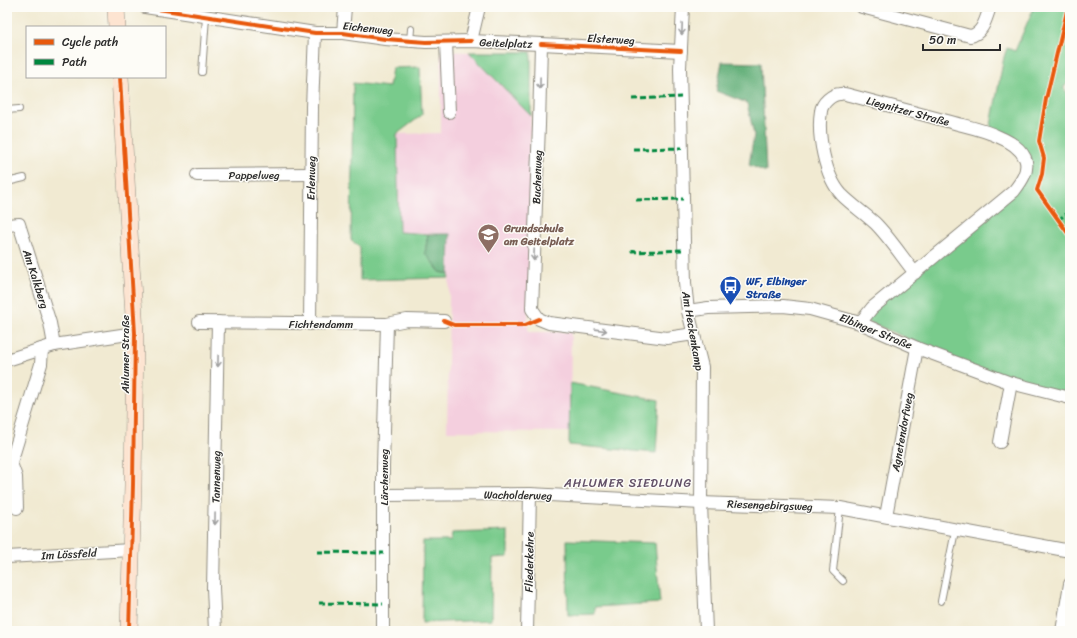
<svg xmlns="http://www.w3.org/2000/svg" width="1077" height="638" font-family="Sriracha,sans-serif">
	<style>
		.built { fill: #f4cfde }
		.green { fill: #79cb8c; stroke: #527b5c }
		.forest { fill: #62af78; stroke: #466d52 }
		.lines { fill: none; stroke-linecap: round; stroke-linejoin: round }
		.service-casing { stroke: #8e8a7e; stroke-width: 8 }
		.minor-casing { stroke: #8e8a7e; stroke-width: 14 }
		.secondary-casing { stroke: #8e8a7e; stroke-width: 18 }
		.service { stroke: #fff; stroke-width: 6 }
		.minor { stroke: #fff; stroke-width: 12 }
		.secondary { stroke: #fde4d1; stroke-width: 17 }
		.quiet { stroke: #00873e; stroke-width: 3; stroke-dasharray: 6 3; stroke-linecap: butt }
		.cycleway-casing { stroke: #fdfcf7; stroke-width: 6 }
		.cycleway { stroke: #e8590c; stroke-width: 4 }
		.oneway { stroke: #a0a0a0 }
		.labels { text-anchor: middle; stroke-width: 3; stroke-linejoin: round; paint-order: stroke }
		.street-label { font-size: 11px; fill: #2b2b2b; stroke: #fdfcf7 }
		.education-label { font-size: 11px; font-weight: bold; fill: #785e54; stroke: #fdfcf7; text-anchor: start }
		.transit-label { font-size: 11px; font-weight: bold; fill: #164399; stroke: #fdfcf7; text-anchor: start }
		.neighbourhood-label { font-size: 12px; letter-spacing: 1px; fill: #645268; stroke: #fdfcf7 }
	</style>
	<rect width="100%" height="100%" fill="#fdfcf7"/>
	<filter id="ink" filterUnits="userSpaceOnUse"><feTurbulence type="fractalNoise" baseFrequency=".025" numOctaves="2"/><feDisplacementMap in="SourceGraphic" scale="8" xChannelSelector="R" yChannelSelector="G"/><feConvolveMatrix kernelMatrix="1 2 1 2 8 2 1 2 1" color-interpolation-filters="sRGB"/></filter>
	<filter id="wash" filterUnits="userSpaceOnUse"><feTurbulence type="fractalNoise" baseFrequency=".012" numOctaves="4" result="noise"/><feDisplacementMap in="SourceGraphic" scale="16" xChannelSelector="R" yChannelSelector="G"/><feGaussianBlur stdDeviation="0.9" result="paint"/><feColorMatrix in="noise" values="0 0 0 0 0 0 0 0 0 0 0 0 0 0 0 0 0 1.4 0 .05"/><feComposite in="paint" operator="in"/></filter>
	<g filter="url(#wash)">
		<rect width="100%" height="100%" fill="#f1ead2"/>
		<path class="built" d="M 441,51 L 469,52 L 531,116 L 528,332 L 571,332 L 570,432 L 447,431 L 450,234 L 399,232 L 397,134 L 441,133 Z"/>
		<g class="green">
			<path d="M 1034,7 L 1070,7 L 1070,81 L 1063,87 L 1070,98 L 1070,396 L 974,367 L 867,321 L 878,305 L 1014,191 L 1025,158 L 990,130 L 1004,57 L 1007,48 L 1015,51 Z"/>
			<path d="M 469,52 L 531,52 L 531,116 Z"/>
			<path d="M 420,67 L 422,115 L 397,134 L 399,232 L 428,234 L 425,253 L 440,272 L 449,274 L 449,278 L 360,280 L 360,247 L 351,240 L 353,83 L 389,87 L 392,68 Z"/>
			<path d="M 570,383 L 659,400 L 656,453 L 569,445 Z"/>
			<path d="M 508,531 L 508,557 L 492,558 L 491,620 L 422,623 L 423,541 L 451,541 L 452,533 Z"/>
			<path d="M 567,540 L 655,543 L 660,603 L 595,607 L 595,614 L 568,615 Z"/>
		</g>
		<g class="forest">
			<path d="M 722,62 L 761,63 L 766,172 L 749,165 L 754,135 L 747,103 L 716,91 Z"/>
			<path d="M 428,234 L 450,234 L 449,274 L 440,272 L 425,253 Z"/>
		</g>
	</g>
	<g filter="url(#ink)">
		<g class="lines">
			<defs>
				<g id="service">
					<path d="M 410,41 L 411,29"/>
					<path d="M 202,72 L 206,17"/>
					<path d="M 7,110 L 19,109"/>
					<path d="M 7,182 L 24,178"/>
					<path d="M 840,508 L 833,571 L 843,581"/>
					<path d="M 941,601 L 955,531"/>
				</g>
				<g id="minor">
					<path d="M 145,7 L 315,33 L 343,33 L 385,39 L 426,42 L 471,41 L 541,44 L 681,51"/>
					<path d="M 683,7 L 680,68 L 685,283 L 688,311 L 702,367 L 701,503 L 706,631"/>
					<path d="M 862,7 L 970,36 C 983,34 986,18 990,7"/>
					<path d="M 343,33 L 345,7"/>
					<path d="M 471,41 L 479,7"/>
					<path d="M 446,42 L 449,112"/>
					<path d="M 541,44 L 539,125 L 532,309 L 539,319 L 549,323 L 667,338 L 694,334"/>
					<path d="M 197,175 L 311,174"/>
					<path d="M 7,225 L 19,224 L 50,323 L 54,345"/>
					<path d="M 688,311 L 708,308 L 783,306 L 810,309 L 860,323 L 917,348 L 1011,383 L 1070,398"/>
					<path d="M 199,322 L 387,324 L 407,320 L 444,321"/>
					<path d="M 860,323 L 872,308 L 1014,191 C 1021,182 1030,170 1025,158 C 1020,148 1009,141 999,137 C 983,129 964,126 947,121 C 914,112 882,104 849,95 C 846,94 843,93 840,94 C 832,94 822,103 821,111 C 817,135 825,177 842,195 C 852,205 864,213 875,223 C 890,238 902,257 915,273"/>
					<path d="M 310,324 L 312,107 L 315,33"/>
					<path d="M 7,360 L 54,345 L 135,333"/>
					<path d="M 1000,442 L 1011,383"/>
					<path d="M 384,495 L 530,494 L 701,503 L 840,508 L 1070,551"/>
					<path d="M 17,508 L 16,477 L 11,463 L 41,364 L 42,349"/>
					<path d="M 886,516 L 917,348"/>
					<path d="M 7,557 L 131,550"/>
					<path d="M 215,631 L 213,588 L 218,322"/>
					<path d="M 383,631 L 383,467 L 387,324"/>
					<path d="M 527,631 L 530,494"/>
					<path d="M 1062,631 L 1070,584"/>
				</g>
				<g id="secondary">
					<path d="M 116,7 L 117,27"/>
					<path d="M 120,77 L 135,333 L 133,485 L 129,631"/>
				</g>
			</defs>
			<use href="#service" class="service-casing"/>
			<use href="#minor" class="minor-casing"/>
			<use href="#secondary" class="secondary-casing"/>
			<use href="#service" class="service"/>
			<use href="#minor" class="minor"/>
			<use href="#secondary" class="secondary"/>
			<g class="quiet">
				<path d="M 632,99 L 681,97"/>
				<path d="M 633,149 L 682,148"/>
				<path d="M 636,200 L 683,199"/>
				<path d="M 1058,220 L 1070,211"/>
				<path d="M 633,250 L 633,252 L 684,250"/>
				<path d="M 317,552 L 384,553"/>
				<path d="M 319,603 L 383,604"/>
			</g>
			<defs>
				<g id="cycleway">
					<path d="M 145,7 L 315,33 L 343,33 L 385,39 L 426,42 L 471,41"/>
					<path d="M 1068,7 L 1046,99 L 1039,141 L 1044,158 L 1042,174 L 1037,190 L 1070,236"/>
					<path d="M 541,44 L 681,51"/>
					<path d="M 120,77 L 135,333 L 133,485 L 129,631"/>
					<path d="M 444,321 L 454,325 L 525,325 L 539,319"/>
				</g>
			</defs>
			<use href="#cycleway" class="cycleway-casing"/>
			<use href="#cycleway" class="cycleway"/>
		</g>
		<defs><path id="oneway-shaft" d="M-6 0H5M1.5-3L5.5 0L1.5 3" fill="none" stroke-width="1.6" stroke-linecap="round" stroke-linejoin="round"/></defs>
		<g class="oneway">
			<use href="#oneway-shaft" transform="translate(682 29) rotate(92)"/>
			<use href="#oneway-shaft" transform="translate(540 83) rotate(91)"/>
			<use href="#oneway-shaft" transform="translate(534 255) rotate(92)"/>
			<use href="#oneway-shaft" transform="translate(601 330) rotate(8)"/>
			<use href="#oneway-shaft" transform="translate(218 361) rotate(91)"/>
			<use href="#oneway-shaft" transform="translate(215 519) rotate(91)"/>
		</g>
	</g>
	<defs>
		<symbol id="school-pin" viewBox="-11 -11 22 30"><path d="M0 17L-7.5 6A9.5 9.5 0 1 1 7.5 6Z" fill="#8d6e63" stroke="#fdfcf7"/><path d="M0-5L7-2L0 1L-7-2ZM-4 1L0 2.5L4 1V4Q0 6-4 4Z" fill="#fff"/></symbol>
		<symbol id="bus-pin" viewBox="-11 -11 22 30"><path d="M0 17L-7.5 6A9.5 9.5 0 1 1 7.5 6Z" fill="#1a4fb4" stroke="#fdfcf7"/><path d="M-5-6H5V4H4V6H2V4H-2V6H-4V4H-5ZM-3.5-4V0h7V-4ZM-3.5 1.2v1.5H-2V1.2ZM2 1.2v1.5H3.5V1.2Z" fill="#fff"/></symbol>
	</defs>
	<g fill-rule="evenodd">
		<use href="#school-pin" x="476" y="222" width="25" height="34"/>
		<use href="#bus-pin" x="718" y="274" width="25" height="34"/>
	</g>
	<g class="labels">
		<g class="street-label">
			<text transform="translate(368 28) rotate(6)" y="4">Eichenweg</text>
			<text transform="translate(611 39) rotate(3)" y="4">Elsterweg</text>
			<text transform="translate(506 43) rotate(2)" y="4">Geitelplatz</text>
			<text transform="translate(908 111) rotate(15)" y="4">Liegnitzer Straße</text>
			<text x="254" y="179">Pappelweg</text>
			<text transform="translate(537 177) rotate(-88)" y="4">Buchenweg</text>
			<text transform="translate(311 178) rotate(-89)" y="4">Erlenweg</text>
			<text transform="translate(36 279) rotate(72)" y="4">Am Kalkberg</text>
			<text x="321" y="328">Fichtendamm</text>
			<text transform="translate(693 331) rotate(80)" y="4">Am Heckenkamp</text>
			<text transform="translate(876 331) rotate(22)" y="4">Elbinger Straße</text>
			<text transform="translate(125 354) rotate(-90)" y="4">Ahlumer Straße</text>
			<text transform="translate(902 432) rotate(-80)" y="4">Agnetendorfweg</text>
			<text transform="translate(216 477) rotate(-89)" y="4">Tannenweg</text>
			<text transform="translate(384 477) rotate(-90)" y="4">Lärchenweg</text>
			<text transform="translate(518 495) rotate(1)" y="4">Wacholderweg</text>
			<text transform="translate(770 505) rotate(2)" y="4">Riesengebirgsweg</text>
			<text transform="translate(69 554) rotate(-3)" y="4">Im Lössfeld</text>
			<text transform="translate(529 562) rotate(-89)" y="4">Fliederkehre</text>
		</g>
		<g class="education-label">
			<text x="504" y="232">Grundschule<tspan x="504" dy="13">am Geitelplatz</tspan></text>
		</g>
		<g class="transit-label">
			<text x="746" y="285">WF, Elbinger<tspan x="746" dy="13">Straße</tspan></text>
		</g>
		<g class="neighbourhood-label">
			<text x="628" y="487">AHLUMER SIEDLUNG</text>
		</g>
	</g>
	<rect width="1077" height="638" fill="none" stroke="#fdfcf7" stroke-width="24"/>
	<rect x="26" y="26" width="140" height="52" fill="#fdfcf7" stroke="#a9a8a5"/>
	<rect x="34" y="39" width="20" height="6" fill="#e8590c" stroke="#a9a8a5"/>
	<text x="62" y="46" font-size="12" fill="#2b2b2b">Cycle path</text>
	<rect x="34" y="59" width="20" height="6" fill="#00873e" stroke="#a9a8a5"/>
	<text x="62" y="66" font-size="12" fill="#2b2b2b">Path</text>
	<path d="M923 44v6h77v-6" fill="none" stroke="#2b2b2b" stroke-width="2"/>
	<text x="929" y="44" font-size="12" fill="#2b2b2b" stroke="#fdfcf7" stroke-width="3" paint-order="stroke">50 m</text>
</svg>
